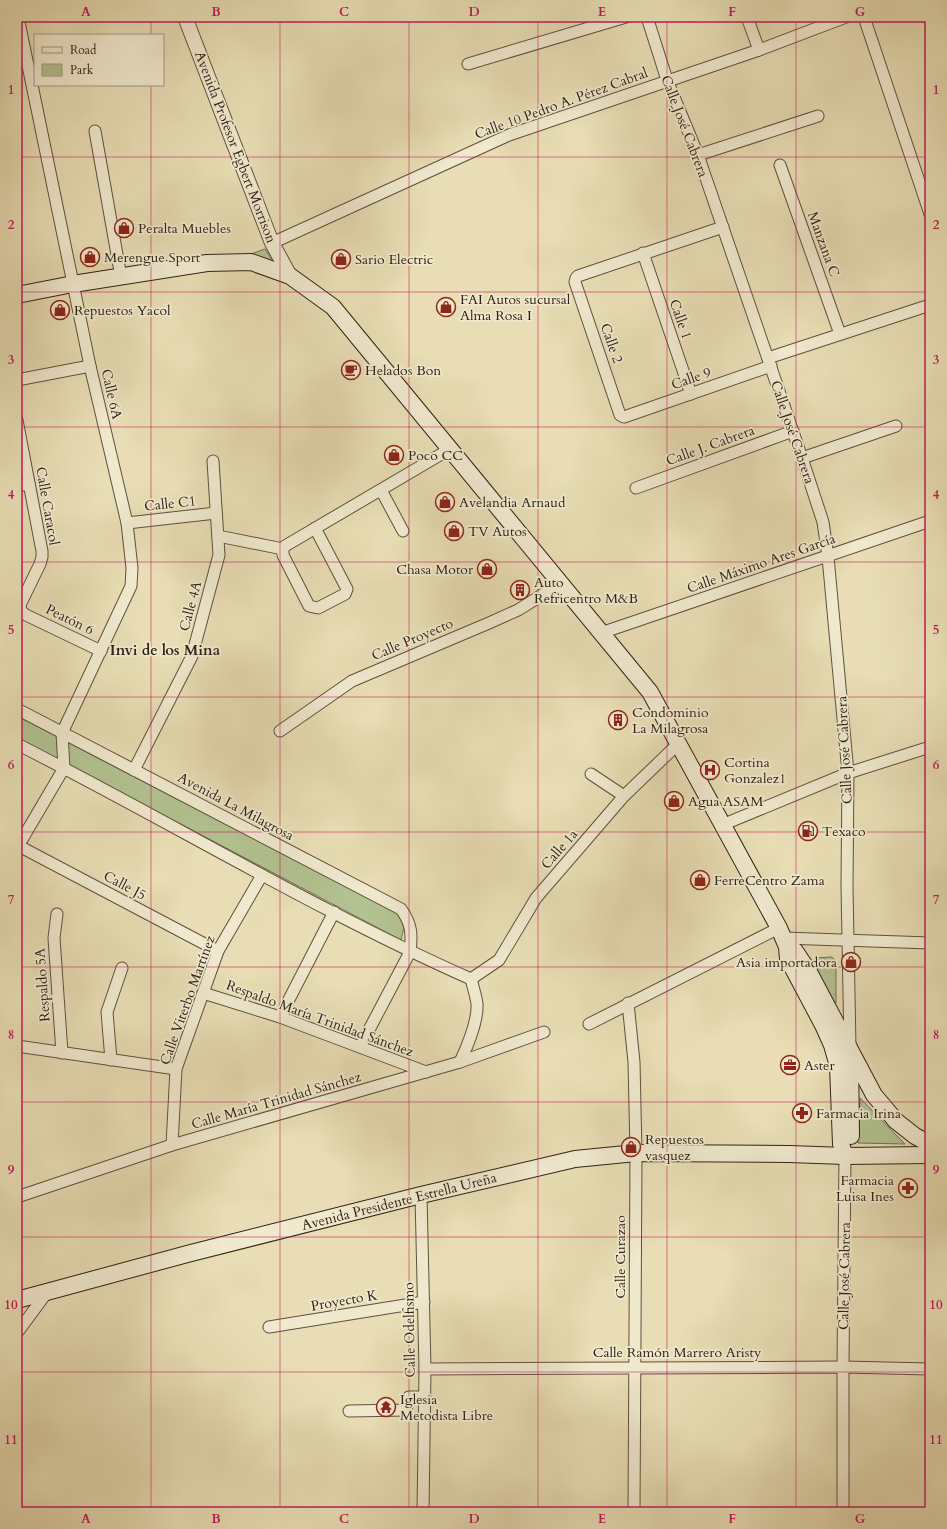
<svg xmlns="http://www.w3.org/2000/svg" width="947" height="1529" font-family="Cardo,serif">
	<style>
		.green { fill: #b2c290; stroke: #717253 }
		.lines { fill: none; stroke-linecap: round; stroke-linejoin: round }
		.minor-casing { stroke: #5e513e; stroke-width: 13 }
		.tertiary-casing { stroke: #5e513e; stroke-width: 16 }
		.secondary-casing { stroke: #302216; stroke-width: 18 }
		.minor { stroke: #f0e9ce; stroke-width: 11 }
		.tertiary { stroke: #f0e9ce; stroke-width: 14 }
		.secondary { stroke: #f0e9ce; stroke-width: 16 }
		.grid { fill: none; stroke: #c2185b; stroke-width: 1; stroke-opacity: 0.55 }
		.labels { text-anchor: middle; stroke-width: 3.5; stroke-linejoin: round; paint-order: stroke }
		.street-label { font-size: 14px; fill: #302216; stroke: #f0e9ce }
		.poi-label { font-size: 14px; fill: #302216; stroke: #f0e9ce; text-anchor: start }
		.neighbourhood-label { font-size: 15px; font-weight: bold; fill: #302216; stroke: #f0e9ce }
		.neatline { fill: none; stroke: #c2185b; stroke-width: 1.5 }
		.grid-label { font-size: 13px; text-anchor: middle; font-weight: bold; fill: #c2185b }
	</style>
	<rect width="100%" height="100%" fill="#e8ddb4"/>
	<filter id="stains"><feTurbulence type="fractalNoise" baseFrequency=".005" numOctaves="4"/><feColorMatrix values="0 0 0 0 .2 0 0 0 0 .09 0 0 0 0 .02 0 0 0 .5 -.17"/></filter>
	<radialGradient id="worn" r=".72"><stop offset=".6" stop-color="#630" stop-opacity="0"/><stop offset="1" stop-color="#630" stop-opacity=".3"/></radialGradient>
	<g class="green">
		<path d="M 265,249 L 277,267 L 245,256 Z"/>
		<path d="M 17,716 L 398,914 L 404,927 L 401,940 L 17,738 Z"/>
		<path d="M 832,957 L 836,961 L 836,1003 L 833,1004 L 811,965 L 815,958 Z"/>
		<path d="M 860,1098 L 905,1144 L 858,1143 Z"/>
	</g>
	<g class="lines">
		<defs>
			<g id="minor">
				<path d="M 647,17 L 667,80 L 698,155 L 802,458 L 823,522 L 828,557 L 848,773 L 847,886 L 850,1047"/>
				<path d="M 747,17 L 759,50"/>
				<path d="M 864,17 L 930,214"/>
				<path d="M 468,64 L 626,17"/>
				<path d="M 95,131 L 121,277"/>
				<path d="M 698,155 L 818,116"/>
				<path d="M 780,165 L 840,334"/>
				<path d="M 723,227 L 578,276 L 576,278 L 575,282 L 620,415 L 624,417 L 771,366"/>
				<path d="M 272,243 L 509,135 L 759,50 L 846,17"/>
				<path d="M 643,253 L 691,394"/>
				<path d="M 768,358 L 930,305"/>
				<path d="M 17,380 L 90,366"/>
				<path d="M 17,420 L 42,551 L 42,557 L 40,564 L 20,605 L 21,611 L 26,615 L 101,651"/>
				<path d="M 802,458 L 896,426"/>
				<path d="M 17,485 L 29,485"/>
				<path d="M 636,488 L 793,431"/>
				<path d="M 381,490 L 403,531"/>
				<path d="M 127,523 L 216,513"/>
				<path d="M 315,528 L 347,589 L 345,594 L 318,608 L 309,606 L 283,555 L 283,549 L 285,546 L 450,449"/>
				<path d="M 218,536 L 283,549"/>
				<path d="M 601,633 L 930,521"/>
				<path d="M 17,709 L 401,909 C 412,924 412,935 410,952 L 360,1047"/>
				<path d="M 280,731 L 352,681 L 489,623 L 518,610 L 561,583"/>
				<path d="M 17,744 C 169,821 315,910 471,979"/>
				<path d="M 134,770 L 192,656 L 219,555 L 213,461"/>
				<path d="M 591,774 L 624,796"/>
				<path d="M 722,825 L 848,773 L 930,747"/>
				<path d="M 17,845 L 218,951"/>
				<path d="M 17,848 L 64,768 L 62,733 L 131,586 L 132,568 L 127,523 L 90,366 L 18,17"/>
				<path d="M 57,914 L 54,938 L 62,1053"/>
				<path d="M 783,938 L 930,943"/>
				<path d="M 471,979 L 499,960 L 536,898 L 624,796 L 679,743"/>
				<path d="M 203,993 L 280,1017 L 426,1072"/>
				<path d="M 628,1003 L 634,1062 L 636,1153 L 634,1512"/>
				<path d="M 280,1017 L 334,912"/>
				<path d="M 589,1024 L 779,928"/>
				<path d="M 17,1046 L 176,1069"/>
				<path d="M 111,1060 L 107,1012 L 122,968"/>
				<path d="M 460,1062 C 467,1047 478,1022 477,1004 C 476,996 473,987 471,979"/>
				<path d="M 172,1145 L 176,1069 L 218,951 L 262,875"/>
				<path d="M 421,1195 L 425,1369 L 423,1512"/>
				<path d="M 17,1197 L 172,1145 L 460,1062 L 544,1032"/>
				<path d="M 269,1327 L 424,1302"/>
				<path d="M 17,1333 L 48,1291"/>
				<path d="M 425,1369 L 843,1367 L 930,1369"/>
				<path d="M 349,1411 L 406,1410 L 409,1397 L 425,1397"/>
				<path d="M 843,1512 L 843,1367 L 845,1156"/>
			</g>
			<path id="tertiary" d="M 185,17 L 272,243 L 290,276"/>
			<g id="secondary">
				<path d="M 17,295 L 73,284 L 207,263 L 251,262 L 290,276 L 333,307 L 650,692 L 779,928 L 787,947 L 788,959 L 823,1025 L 832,1045 L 838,1066 L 841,1144 L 845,1156"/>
				<path d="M 789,948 L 795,951 L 809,972 L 874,1095 L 896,1121 L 915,1136 L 930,1144"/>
				<path d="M 850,1053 L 851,1136"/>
				<path d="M 17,1300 L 191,1253 L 421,1195 L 575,1159 L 636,1153 L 789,1154 L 845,1156 L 930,1155"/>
			</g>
		</defs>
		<use href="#minor" class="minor-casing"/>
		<use href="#tertiary" class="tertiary-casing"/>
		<use href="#secondary" class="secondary-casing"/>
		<use href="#minor" class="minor"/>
		<use href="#tertiary" class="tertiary"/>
		<use href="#secondary" class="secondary"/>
	</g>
	<path class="grid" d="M 151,17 L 151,35M 280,17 L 280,1512M 409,17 L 409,1512M 538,17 L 538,1512M 667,17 L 667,1512M 796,17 L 796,1512M 151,85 L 151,1512M 17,157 L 930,157M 17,292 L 930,292M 17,427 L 930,427M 17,562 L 930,562M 17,697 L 930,697M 17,832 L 930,832M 17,967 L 930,967M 17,1102 L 930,1102M 17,1237 L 930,1237M 17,1372 L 930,1372"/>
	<defs>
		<symbol id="shop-ring" viewBox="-11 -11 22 22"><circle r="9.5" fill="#f0e9ce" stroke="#8f2418" stroke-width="1.5"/><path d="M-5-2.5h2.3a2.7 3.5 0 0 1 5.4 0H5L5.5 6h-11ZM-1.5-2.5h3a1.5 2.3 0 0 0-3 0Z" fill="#8f2418"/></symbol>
		<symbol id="cafe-ring" viewBox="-11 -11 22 22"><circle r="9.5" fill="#f0e9ce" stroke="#8f2418" stroke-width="1.5"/><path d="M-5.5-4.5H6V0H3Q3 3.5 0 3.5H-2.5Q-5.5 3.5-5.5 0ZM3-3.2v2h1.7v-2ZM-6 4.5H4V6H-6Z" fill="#8f2418"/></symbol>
		<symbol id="building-ring" viewBox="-11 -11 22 22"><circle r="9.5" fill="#f0e9ce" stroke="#8f2418" stroke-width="1.5"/><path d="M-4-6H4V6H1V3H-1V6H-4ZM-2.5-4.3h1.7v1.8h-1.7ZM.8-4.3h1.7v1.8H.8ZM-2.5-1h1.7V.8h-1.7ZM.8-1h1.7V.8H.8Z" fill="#8f2418"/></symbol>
		<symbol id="hospital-ring" viewBox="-11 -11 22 22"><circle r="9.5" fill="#f0e9ce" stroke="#8f2418" stroke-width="1.5"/><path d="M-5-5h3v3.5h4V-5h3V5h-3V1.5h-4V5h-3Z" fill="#8f2418"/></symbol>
		<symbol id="fuel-ring" viewBox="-11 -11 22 22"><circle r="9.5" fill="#f0e9ce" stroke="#8f2418" stroke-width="1.5"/><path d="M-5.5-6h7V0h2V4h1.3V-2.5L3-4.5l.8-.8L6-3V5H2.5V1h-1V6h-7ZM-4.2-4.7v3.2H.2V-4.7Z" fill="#8f2418"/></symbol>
		<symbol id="office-ring" viewBox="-11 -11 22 22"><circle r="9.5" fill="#f0e9ce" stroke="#8f2418" stroke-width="1.5"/><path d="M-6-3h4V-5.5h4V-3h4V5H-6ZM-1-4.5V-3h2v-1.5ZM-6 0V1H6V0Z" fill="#8f2418"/></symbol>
		<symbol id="pharmacy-ring" viewBox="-11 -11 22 22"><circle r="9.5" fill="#f0e9ce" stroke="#8f2418" stroke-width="1.5"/><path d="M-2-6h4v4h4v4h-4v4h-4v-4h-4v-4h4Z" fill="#8f2418"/></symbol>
		<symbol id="temple-ring" viewBox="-11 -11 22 22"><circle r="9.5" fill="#f0e9ce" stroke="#8f2418" stroke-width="1.5"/><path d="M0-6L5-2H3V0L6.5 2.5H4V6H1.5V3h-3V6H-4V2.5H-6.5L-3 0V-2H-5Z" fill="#8f2418"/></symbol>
	</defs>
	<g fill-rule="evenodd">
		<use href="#shop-ring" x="113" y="217" width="22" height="22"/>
		<use href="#shop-ring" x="79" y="246" width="22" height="22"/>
		<use href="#shop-ring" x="330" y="248" width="22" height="22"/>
		<use href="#shop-ring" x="435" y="296" width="22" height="22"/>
		<use href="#shop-ring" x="49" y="299" width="22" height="22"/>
		<use href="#cafe-ring" x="340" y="359" width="22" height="22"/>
		<use href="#shop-ring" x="383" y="444" width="22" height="22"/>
		<use href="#shop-ring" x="434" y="491" width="22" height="22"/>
		<use href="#shop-ring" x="443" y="520" width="22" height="22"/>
		<use href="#shop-ring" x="476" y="558" width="22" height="22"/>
		<use href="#building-ring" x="509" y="579" width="22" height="22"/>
		<use href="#building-ring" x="607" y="709" width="22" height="22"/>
		<use href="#hospital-ring" x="699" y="759" width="22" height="22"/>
		<use href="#shop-ring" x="663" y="790" width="22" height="22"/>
		<use href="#fuel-ring" x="797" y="820" width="22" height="22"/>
		<use href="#shop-ring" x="689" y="869" width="22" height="22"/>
		<use href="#shop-ring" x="840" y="951" width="22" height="22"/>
		<use href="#office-ring" x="779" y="1054" width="22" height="22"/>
		<use href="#pharmacy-ring" x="791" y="1102" width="22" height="22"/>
		<use href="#shop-ring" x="620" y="1136" width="22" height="22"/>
		<use href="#pharmacy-ring" x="897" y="1177" width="22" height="22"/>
		<use href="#temple-ring" x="375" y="1396" width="22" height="22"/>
	</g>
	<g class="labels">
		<g class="street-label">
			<text transform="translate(561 103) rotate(-20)" y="5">Calle 10 Pedro A. Pérez Cabral</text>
			<text transform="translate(685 126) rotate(69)" y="5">Calle José Cabrera</text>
			<text transform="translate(236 147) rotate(69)" y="5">Avenida Profesor Egbert Morrison</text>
			<text transform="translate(824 244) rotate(70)" y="5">Manzana C</text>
			<text transform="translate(681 319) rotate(71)" y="5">Calle 1</text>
			<text transform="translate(612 343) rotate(71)" y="5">Calle 2</text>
			<text transform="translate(691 378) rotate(-19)" y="5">Calle 9</text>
			<text transform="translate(112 394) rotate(77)" y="5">Calle 6A</text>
			<text transform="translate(793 432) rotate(71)" y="5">Calle José Cabrera</text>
			<text transform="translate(710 445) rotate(-20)" y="5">Calle J. Cabrera</text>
			<text transform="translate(170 503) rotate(-6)" y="5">Calle C1</text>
			<text transform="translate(48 506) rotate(80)" y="5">Calle Caracol</text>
			<text transform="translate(761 563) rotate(-19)" y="5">Calle Máximo Ares García</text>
			<text transform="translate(190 606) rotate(-75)" y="5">Calle 4A</text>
			<text transform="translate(70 619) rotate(26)" y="5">Peatón 6</text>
			<text transform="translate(412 639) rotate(-23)" y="5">Calle Proyecto</text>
			<text transform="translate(844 750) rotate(-93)" y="5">Calle José Cabrera</text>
			<text transform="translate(236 806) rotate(28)" y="5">Avenida La Milagrosa</text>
			<text transform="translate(559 849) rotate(-49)" y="5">Calle 1a</text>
			<text transform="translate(125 885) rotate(28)" y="5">Calle J5</text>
			<text transform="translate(42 985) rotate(-94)" y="5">Respaldo 5A</text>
			<text transform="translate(187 1000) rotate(-70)" y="5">Calle Viterbo Martínez</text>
			<text transform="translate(320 1018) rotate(20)" y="5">Respaldo María Trinidad Sánchez</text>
			<text transform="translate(276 1100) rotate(-16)" y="5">Calle María Trinidad Sánchez</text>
			<text transform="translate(399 1201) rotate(-14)" y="5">Avenida Presidente Estrella Ureña</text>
			<text transform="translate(620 1257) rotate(-90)" y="5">Calle Curazao</text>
			<text transform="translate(844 1276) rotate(-89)" y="5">Calle José Cabrera</text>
			<text transform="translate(344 1300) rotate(-10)" y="5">Proyecto K</text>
			<text transform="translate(409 1330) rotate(-91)" y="5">Calle Odelfismo</text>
			<text x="677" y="1357">Calle Ramón Marrero Aristy</text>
		</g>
		<g class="poi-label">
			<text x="138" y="233">Peralta Muebles</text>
			<text x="104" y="262">Merengue Sport</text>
			<text x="355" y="264">Sario Electric</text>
			<text x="460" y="304">FAI Autos sucursal<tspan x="460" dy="16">Alma Rosa I</tspan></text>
			<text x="74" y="315">Repuestos Yacol</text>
			<text x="365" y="375">Helados Bon</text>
			<text x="408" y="460">Poco CC</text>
			<text x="459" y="507">Avelandia Arnaud</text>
			<text x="468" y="536">TV Autos</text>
			<text x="473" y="574" text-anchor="end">Chasa Motor</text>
			<text x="534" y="587">Auto<tspan x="534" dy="16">Refricentro M&amp;B</tspan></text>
			<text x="632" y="717">Condominio<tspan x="632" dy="16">La Milagrosa</tspan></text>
			<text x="724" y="767">Cortina<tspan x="724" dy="16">Gonzalez1</tspan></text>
			<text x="688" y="806">Agua ASAM</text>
			<text x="822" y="836">Texaco</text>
			<text x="714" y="885">FerreCentro Zama</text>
			<text x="837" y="967" text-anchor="end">Asia importadora</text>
			<text x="804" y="1070">Aster</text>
			<text x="816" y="1118">Farmacia Irina</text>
			<text x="645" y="1144">Repuestos<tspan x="645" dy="16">vasquez</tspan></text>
			<text x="894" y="1185" text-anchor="end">Farmacia<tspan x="894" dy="16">Luisa Ines</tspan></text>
			<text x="400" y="1404">Iglesia<tspan x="400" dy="16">Metodista Libre</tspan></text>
		</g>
		<g class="neighbourhood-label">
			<text x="165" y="655">Invi de los Mina</text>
		</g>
	</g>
	<rect width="947" height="1529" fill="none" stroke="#e8ddb4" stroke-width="44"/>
	<rect x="34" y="34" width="130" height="52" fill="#f0e9ce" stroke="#a39984"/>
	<rect x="42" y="47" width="20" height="6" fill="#f0e9ce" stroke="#a39984"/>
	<text x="70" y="54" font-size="12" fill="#302216">Road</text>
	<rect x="42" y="64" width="20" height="12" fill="#b2c290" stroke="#a39984"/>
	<text x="70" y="74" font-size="12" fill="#302216">Park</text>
	<rect x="22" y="22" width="903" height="1485" class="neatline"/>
	<g class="grid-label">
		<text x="86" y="16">A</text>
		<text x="216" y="16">B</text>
		<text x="344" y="16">C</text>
		<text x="474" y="16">D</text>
		<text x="602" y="16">E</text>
		<text x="732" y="16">F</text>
		<text x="860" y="16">G</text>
		<text x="11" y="94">1</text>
		<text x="936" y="94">1</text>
		<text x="11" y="229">2</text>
		<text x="936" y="229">2</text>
		<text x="11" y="364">3</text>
		<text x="936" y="364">3</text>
		<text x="11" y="499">4</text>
		<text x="936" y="499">4</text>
		<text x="11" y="634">5</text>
		<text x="936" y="634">5</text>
		<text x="11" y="769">6</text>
		<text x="936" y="769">6</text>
		<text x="11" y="904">7</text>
		<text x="936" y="904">7</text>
		<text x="11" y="1039">8</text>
		<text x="936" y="1039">8</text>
		<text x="11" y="1174">9</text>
		<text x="936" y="1174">9</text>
		<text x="11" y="1309">10</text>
		<text x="936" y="1309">10</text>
		<text x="11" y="1444">11</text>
		<text x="936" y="1444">11</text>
		<text x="86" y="1523">A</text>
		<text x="216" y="1523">B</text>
		<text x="344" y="1523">C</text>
		<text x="474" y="1523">D</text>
		<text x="602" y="1523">E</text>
		<text x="732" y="1523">F</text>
		<text x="860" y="1523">G</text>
	</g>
	<rect width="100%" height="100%" filter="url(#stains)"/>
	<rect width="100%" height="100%" fill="url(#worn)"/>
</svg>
